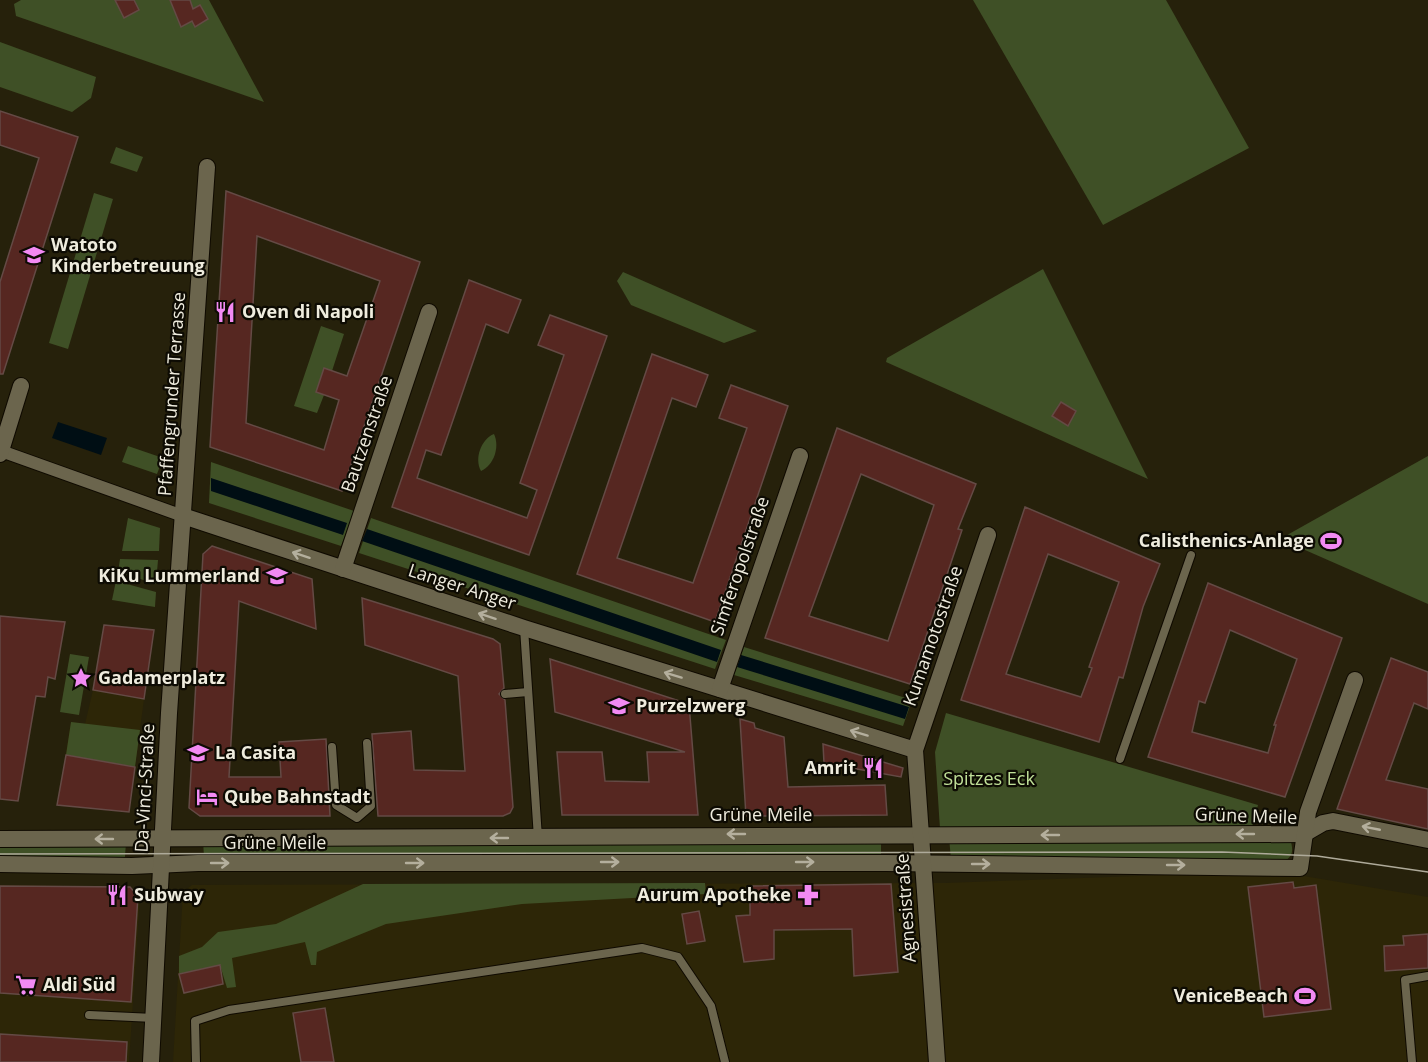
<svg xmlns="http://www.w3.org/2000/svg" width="1428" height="1062" font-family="'Open Sans',sans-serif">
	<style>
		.built { fill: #2d2607 }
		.green { fill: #3f5026 }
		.water { fill: #000e14 }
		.building { fill: #562721; stroke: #644a45; stroke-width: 1.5; fill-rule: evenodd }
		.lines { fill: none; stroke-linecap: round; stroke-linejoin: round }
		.service-casing { stroke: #0f0a00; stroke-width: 10 }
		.pedestrian-casing { stroke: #0f0a00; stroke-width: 14 }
		.minor-casing { stroke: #0f0a00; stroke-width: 18 }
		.service { stroke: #6b654d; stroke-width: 8 }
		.pedestrian { stroke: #6b654d; stroke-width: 12 }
		.minor { stroke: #6b654d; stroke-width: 16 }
		.tram { stroke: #aeaa9a; stroke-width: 1.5 }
		.oneway { stroke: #b4af9d }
		.labels { text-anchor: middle; stroke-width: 4.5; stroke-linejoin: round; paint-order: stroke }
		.poi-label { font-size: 18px; font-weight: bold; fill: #efecde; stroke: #0d0b03; text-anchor: start }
		.street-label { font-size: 18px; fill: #efecde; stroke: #0d0b03 }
		.park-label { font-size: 18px; fill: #c0e098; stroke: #0d0b03 }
	</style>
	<rect width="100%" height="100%" fill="#26210b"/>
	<g class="built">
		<path d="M 93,690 L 144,699 L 129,812 L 57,805 L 71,722 L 85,724 Z"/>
		<path d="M 1274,871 L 1428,897 L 1428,1062 L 173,1062 L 183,892 L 192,885 L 946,883 Z"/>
		<path d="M 0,885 L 130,887 L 140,896 L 129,1062 L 0,1062 Z"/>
	</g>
	<g class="green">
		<path d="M 21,0 L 209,0 L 264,102 L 16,16 L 14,4 Z"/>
		<path d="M 973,0 L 1166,0 L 1249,148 L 1103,225 Z"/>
		<path d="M 0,42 L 96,77 L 91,98 L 72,112 L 0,87 Z"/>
		<path d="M 116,147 L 143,157 L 137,172 L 110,163 Z"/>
		<path d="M 94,193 L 113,199 L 68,349 L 49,343 Z"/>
		<path d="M 1043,269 L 1148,479 L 886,362 L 887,358 Z"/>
		<path d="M 623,272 L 757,331 L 724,343 L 631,305 L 617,281 Z"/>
		<path d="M 321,326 L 344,334 L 332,371 L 317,392 L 324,395 L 317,413 L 294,406 Z"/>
		<path d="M 494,434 C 500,447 494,465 481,471 C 474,459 481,439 494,434 Z"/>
		<path d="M 128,446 L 163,458 L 157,474 L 122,462 Z"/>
		<path d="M 1428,456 L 1428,604 L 1280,539 Z"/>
		<path d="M 211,462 L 354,511 L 341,546 L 209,503 Z"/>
		<path d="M 128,518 L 160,528 L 159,551 L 122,551 Z"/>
		<path d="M 371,518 L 726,640 L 715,669 L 359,553 Z"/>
		<path d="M 120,559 L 158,560 L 156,584 L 118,572 Z"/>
		<path d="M 116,581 L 156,592 L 155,607 L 112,600 Z"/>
		<path d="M 744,647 L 912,700 L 903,726 L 734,675 Z"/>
		<path d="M 70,654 L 89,657 L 79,715 L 60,712 Z"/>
		<path d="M 946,713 L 1258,805 L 1251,831 L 940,829 L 935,752 Z"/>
		<path d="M 71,722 L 140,730 L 135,767 L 66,755 Z"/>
		<path d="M 949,838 L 1291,842 C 1293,850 1293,855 1286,860 L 951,859 Z"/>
		<path d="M 203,841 L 881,841 L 881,856 L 204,857 Z"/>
		<path d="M 0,842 L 126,842 L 125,857 L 0,858 Z"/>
		<path d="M 705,883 L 706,894 L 522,904 L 386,924 L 317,952 L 316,965 L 311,965 L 305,942 L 232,958 L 236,987 L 227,988 L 220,965 L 179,974 L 179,956 L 202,947 L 218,932 L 276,924 L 363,884 Z"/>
	</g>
	<g class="water">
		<path d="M 58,422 L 107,438 L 101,455 L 52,438 Z"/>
		<path d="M 211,478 L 347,523 L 343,535 L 211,491 Z"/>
		<path d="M 367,529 L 721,650 L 717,662 L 362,541 Z"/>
		<path d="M 741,655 L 909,707 L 905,719 L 737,667 Z"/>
	</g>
	<g class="building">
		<path d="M 115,0 L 134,0 L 139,10 L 124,18 Z"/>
		<path d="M 170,0 L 190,0 L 193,9 L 200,5 L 208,19 L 195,27 L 192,21 L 181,27 Z"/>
		<path d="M 0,111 L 78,137 L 3,374 L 0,374 L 0,282 L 39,158 L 0,145 Z"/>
		<path d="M 226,191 L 420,262 L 342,491 L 210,447 ZM 257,236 L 380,281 L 347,376 L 324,368 L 316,392 L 339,400 L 324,450 L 246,423 Z"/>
		<path d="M 469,280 L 521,300 L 508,333 L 486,324 L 441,455 L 426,450 L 417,478 L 527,518 L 537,490 L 520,483 L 564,355 L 538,345 L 550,315 L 607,336 L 529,555 L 392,507 Z"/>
		<path d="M 652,354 L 708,375 L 696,407 L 672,398 L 617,558 L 693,583 L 747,428 L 719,418 L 731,385 L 788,406 L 715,622 L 577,574 Z"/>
		<path d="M 1061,402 L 1076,411 L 1068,426 L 1052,416 Z"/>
		<path d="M 837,428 L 976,484 L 958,529 L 962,530 L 910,684 L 765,638 ZM 861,474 L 934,505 L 888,641 L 809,616 Z"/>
		<path d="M 1025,507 L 1160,564 L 1143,607 L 1123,678 L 1119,677 L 1099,742 L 961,700 ZM 1048,554 L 1119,582 L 1089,667 L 1092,668 L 1081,697 L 1006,674 Z"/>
		<path d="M 212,546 L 312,579 L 316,629 L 239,601 L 229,777 L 281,777 L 279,742 L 326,739 L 330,816 L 200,816 L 189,808 L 203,554 Z"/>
		<path d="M 1208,583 L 1342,638 L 1285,797 L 1148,757 ZM 1230,630 L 1297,659 L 1274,725 L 1276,725 L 1268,753 L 1192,732 L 1199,701 L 1205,703 Z"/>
		<path d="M 362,598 L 493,639 L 500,644 L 504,688 L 499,694 L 505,700 L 513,807 L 510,813 L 503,816 L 378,816 L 372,734 L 411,731 L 414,770 L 465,771 L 458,676 L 365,645 Z"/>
		<path d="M 0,616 L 65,622 L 55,679 L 48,677 L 45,697 L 36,696 L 18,801 L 0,799 Z"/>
		<path d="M 104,625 L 154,630 L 144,699 L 93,690 Z"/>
		<path d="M 1391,658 L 1428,672 L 1428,709 L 1414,703 L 1386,780 L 1428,789 L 1428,829 L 1337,809 Z"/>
		<path d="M 550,659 L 689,704 L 698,815 L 562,815 L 557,752 L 602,752 L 605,781 L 649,782 L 647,752 L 685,752 L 555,712 Z"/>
		<path d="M 740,719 L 754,723 L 755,728 L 784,737 L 788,787 L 885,785 L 887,815 L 746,816 Z"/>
		<path d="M 823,744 L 903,768 L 901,777 L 824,763 Z"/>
		<path d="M 66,755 L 135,767 L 129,812 L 57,805 Z"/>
		<path d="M 1293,882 L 1294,888 L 1316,885 L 1331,1009 L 1264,1017 L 1248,887 Z"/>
		<path d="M 891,884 L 898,972 L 854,976 L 852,929 L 774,930 L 774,959 L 744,962 L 736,916 L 750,915 L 750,886 Z"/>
		<path d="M 0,886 L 130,887 L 138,896 L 131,1002 L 0,993 Z"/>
		<path d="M 699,911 L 705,941 L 687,944 L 682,914 Z"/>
		<path d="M 1428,934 L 1428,968 L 1385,971 L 1384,946 L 1404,945 L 1403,936 Z"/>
		<path d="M 220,965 L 223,984 L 184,993 L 179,974 Z"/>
		<path d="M 325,1008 L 334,1062 L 301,1062 L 293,1013 Z"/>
		<path d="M 0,1034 L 127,1042 L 126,1062 L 0,1062 Z"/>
	</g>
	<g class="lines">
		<defs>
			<g id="service">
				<path d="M 524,628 L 538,838"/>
				<path d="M 505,694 L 528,692"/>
				<path d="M 332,747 L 336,805 L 357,818 L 371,806 L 367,743"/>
				<path d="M 1120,759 L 1191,555"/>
				<path d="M 89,1015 L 154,1018"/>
				<path d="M 196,1062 L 195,1021 L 229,1010 L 642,948 L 678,957 L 711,1006 L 725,1062"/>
				<path d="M 1412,1062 L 1405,980 L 1428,976"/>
			</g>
			<path id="pedestrian" d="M 1,451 L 183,516"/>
			<g id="minor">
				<path d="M 0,454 L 21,386"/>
				<path d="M 183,516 L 524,628 L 915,750"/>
				<path d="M 343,569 L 429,312"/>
				<path d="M 720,689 L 800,456"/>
				<path d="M 0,839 L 1304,834 L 1323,823 L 1333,821 L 1428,840"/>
				<path d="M 0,864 L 132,866 L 198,863 L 886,863 L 1300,868 L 1308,812 L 1355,680"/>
				<path d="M 151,1062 L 169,713 L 207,167"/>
				<path d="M 937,1062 L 915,750 L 988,535"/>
			</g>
		</defs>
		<use href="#service" class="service-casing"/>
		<use href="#pedestrian" class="pedestrian-casing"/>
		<use href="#minor" class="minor-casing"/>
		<use href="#service" class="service"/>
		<use href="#pedestrian" class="pedestrian"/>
		<use href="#minor" class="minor"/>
		<path class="tram" d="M 0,854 L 1222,852 L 1317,856 L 1428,872"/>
	</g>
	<defs><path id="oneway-shaft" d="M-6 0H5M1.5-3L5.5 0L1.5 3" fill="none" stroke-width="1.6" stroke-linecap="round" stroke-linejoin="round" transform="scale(1.5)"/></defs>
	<g class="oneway">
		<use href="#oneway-shaft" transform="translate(301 555) rotate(-162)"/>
		<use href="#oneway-shaft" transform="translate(487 616) rotate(-162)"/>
		<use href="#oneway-shaft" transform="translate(673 675) rotate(-163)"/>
		<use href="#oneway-shaft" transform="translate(859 733) rotate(-163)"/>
		<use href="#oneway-shaft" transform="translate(1371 828) rotate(-169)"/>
		<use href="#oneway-shaft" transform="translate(736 834) rotate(-180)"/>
		<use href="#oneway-shaft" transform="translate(1245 834) rotate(180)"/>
		<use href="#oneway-shaft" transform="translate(1050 835) rotate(180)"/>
		<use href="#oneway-shaft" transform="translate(499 838) rotate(180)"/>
		<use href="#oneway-shaft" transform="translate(104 839) rotate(-180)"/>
		<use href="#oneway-shaft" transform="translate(610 862)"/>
		<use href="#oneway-shaft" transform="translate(805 862)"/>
		<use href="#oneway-shaft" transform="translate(220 863)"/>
		<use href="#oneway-shaft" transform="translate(415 863)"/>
		<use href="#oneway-shaft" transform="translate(981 864)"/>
		<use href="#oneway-shaft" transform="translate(1176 865)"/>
	</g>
	<defs>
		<symbol id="school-bare" viewBox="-9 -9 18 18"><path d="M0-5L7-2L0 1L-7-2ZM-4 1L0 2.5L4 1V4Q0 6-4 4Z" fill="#f28af3" stroke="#0d0b03" stroke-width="2.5" paint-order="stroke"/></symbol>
		<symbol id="restaurant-bare" viewBox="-9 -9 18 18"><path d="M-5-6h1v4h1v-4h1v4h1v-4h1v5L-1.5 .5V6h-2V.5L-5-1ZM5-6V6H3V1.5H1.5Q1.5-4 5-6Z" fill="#f28af3" stroke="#0d0b03" stroke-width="2.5" paint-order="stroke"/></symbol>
		<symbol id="stadium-bare" viewBox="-9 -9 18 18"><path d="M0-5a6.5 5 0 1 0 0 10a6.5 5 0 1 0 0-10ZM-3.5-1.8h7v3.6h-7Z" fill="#f28af3" stroke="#0d0b03" stroke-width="2.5" paint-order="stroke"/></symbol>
		<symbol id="sight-bare" viewBox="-9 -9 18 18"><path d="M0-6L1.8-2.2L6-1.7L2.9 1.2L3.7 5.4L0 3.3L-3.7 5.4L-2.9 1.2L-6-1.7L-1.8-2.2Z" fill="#f28af3" stroke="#0d0b03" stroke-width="2.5" paint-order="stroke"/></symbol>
		<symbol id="hotel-bare" viewBox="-9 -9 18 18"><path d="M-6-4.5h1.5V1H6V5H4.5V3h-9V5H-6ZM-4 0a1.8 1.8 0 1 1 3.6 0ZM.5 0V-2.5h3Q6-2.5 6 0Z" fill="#f28af3" stroke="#0d0b03" stroke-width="2.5" paint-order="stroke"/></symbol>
		<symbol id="pharmacy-bare" viewBox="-9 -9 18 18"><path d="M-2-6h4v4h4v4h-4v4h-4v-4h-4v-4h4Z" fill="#f28af3" stroke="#0d0b03" stroke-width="2.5" paint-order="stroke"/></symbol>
		<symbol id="supermarket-bare" viewBox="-9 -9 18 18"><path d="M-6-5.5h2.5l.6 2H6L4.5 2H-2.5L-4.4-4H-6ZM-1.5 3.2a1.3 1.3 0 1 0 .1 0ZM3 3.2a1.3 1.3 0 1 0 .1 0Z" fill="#f28af3" stroke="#0d0b03" stroke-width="2.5" paint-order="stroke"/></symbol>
	</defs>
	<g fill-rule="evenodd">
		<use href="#school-bare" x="19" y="240" width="30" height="30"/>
		<use href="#restaurant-bare" x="210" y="297" width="30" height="30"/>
		<use href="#stadium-bare" x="1316" y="526" width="30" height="30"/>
		<use href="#school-bare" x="262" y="561" width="30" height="30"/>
		<use href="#sight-bare" x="66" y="663" width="30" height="30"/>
		<use href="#school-bare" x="604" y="691" width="30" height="30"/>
		<use href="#school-bare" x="183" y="738" width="30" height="30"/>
		<use href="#restaurant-bare" x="858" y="753" width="30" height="30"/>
		<use href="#hotel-bare" x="192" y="782" width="30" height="30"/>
		<use href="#restaurant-bare" x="102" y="880" width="30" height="30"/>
		<use href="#pharmacy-bare" x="793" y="880" width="30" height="30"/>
		<use href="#supermarket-bare" x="11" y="970" width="30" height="30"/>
		<use href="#stadium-bare" x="1290" y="981" width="30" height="30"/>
	</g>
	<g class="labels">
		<g class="poi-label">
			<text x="51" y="251">Watoto<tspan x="51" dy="21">Kinderbetreuung</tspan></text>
			<text x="242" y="318">Oven di Napoli</text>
			<text x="1314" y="547" text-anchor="end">Calisthenics-Anlage</text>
			<text x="260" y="582" text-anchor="end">KiKu Lummerland</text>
			<text x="98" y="684">Gadamerplatz</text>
			<text x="636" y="712">Purzelzwerg</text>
			<text x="215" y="759">La Casita</text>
			<text x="856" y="774" text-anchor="end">Amrit</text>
			<text x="224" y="803">Qube Bahnstadt</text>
			<text x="134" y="901">Subway</text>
			<text x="791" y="901" text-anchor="end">Aurum Apotheke</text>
			<text x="43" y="991">Aldi Süd</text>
			<text x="1288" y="1002" text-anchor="end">VeniceBeach</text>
		</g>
		<g class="street-label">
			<text transform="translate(172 394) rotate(-86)" y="6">Pfaffengrunder Terrasse</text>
			<text transform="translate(367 434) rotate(-71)" y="6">Bautzenstraße</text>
			<text transform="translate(740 566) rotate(-71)" y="6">Simferopolstraße</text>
			<text transform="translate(462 587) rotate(18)" y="6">Langer Anger</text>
			<text transform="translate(933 636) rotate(-71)" y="6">Kumamotostraße</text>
			<text transform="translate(145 788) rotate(-87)" y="6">Da-Vinci-Straße</text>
			<text x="761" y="821">Grüne Meile</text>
			<text transform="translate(1246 816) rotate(2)" y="6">Grüne Meile</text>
			<text x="275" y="849">Grüne Meile</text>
			<text transform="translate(906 908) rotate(-94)" y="6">Agnesistraße</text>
		</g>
		<g class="park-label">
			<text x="989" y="785">Spitzes Eck</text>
		</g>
	</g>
</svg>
